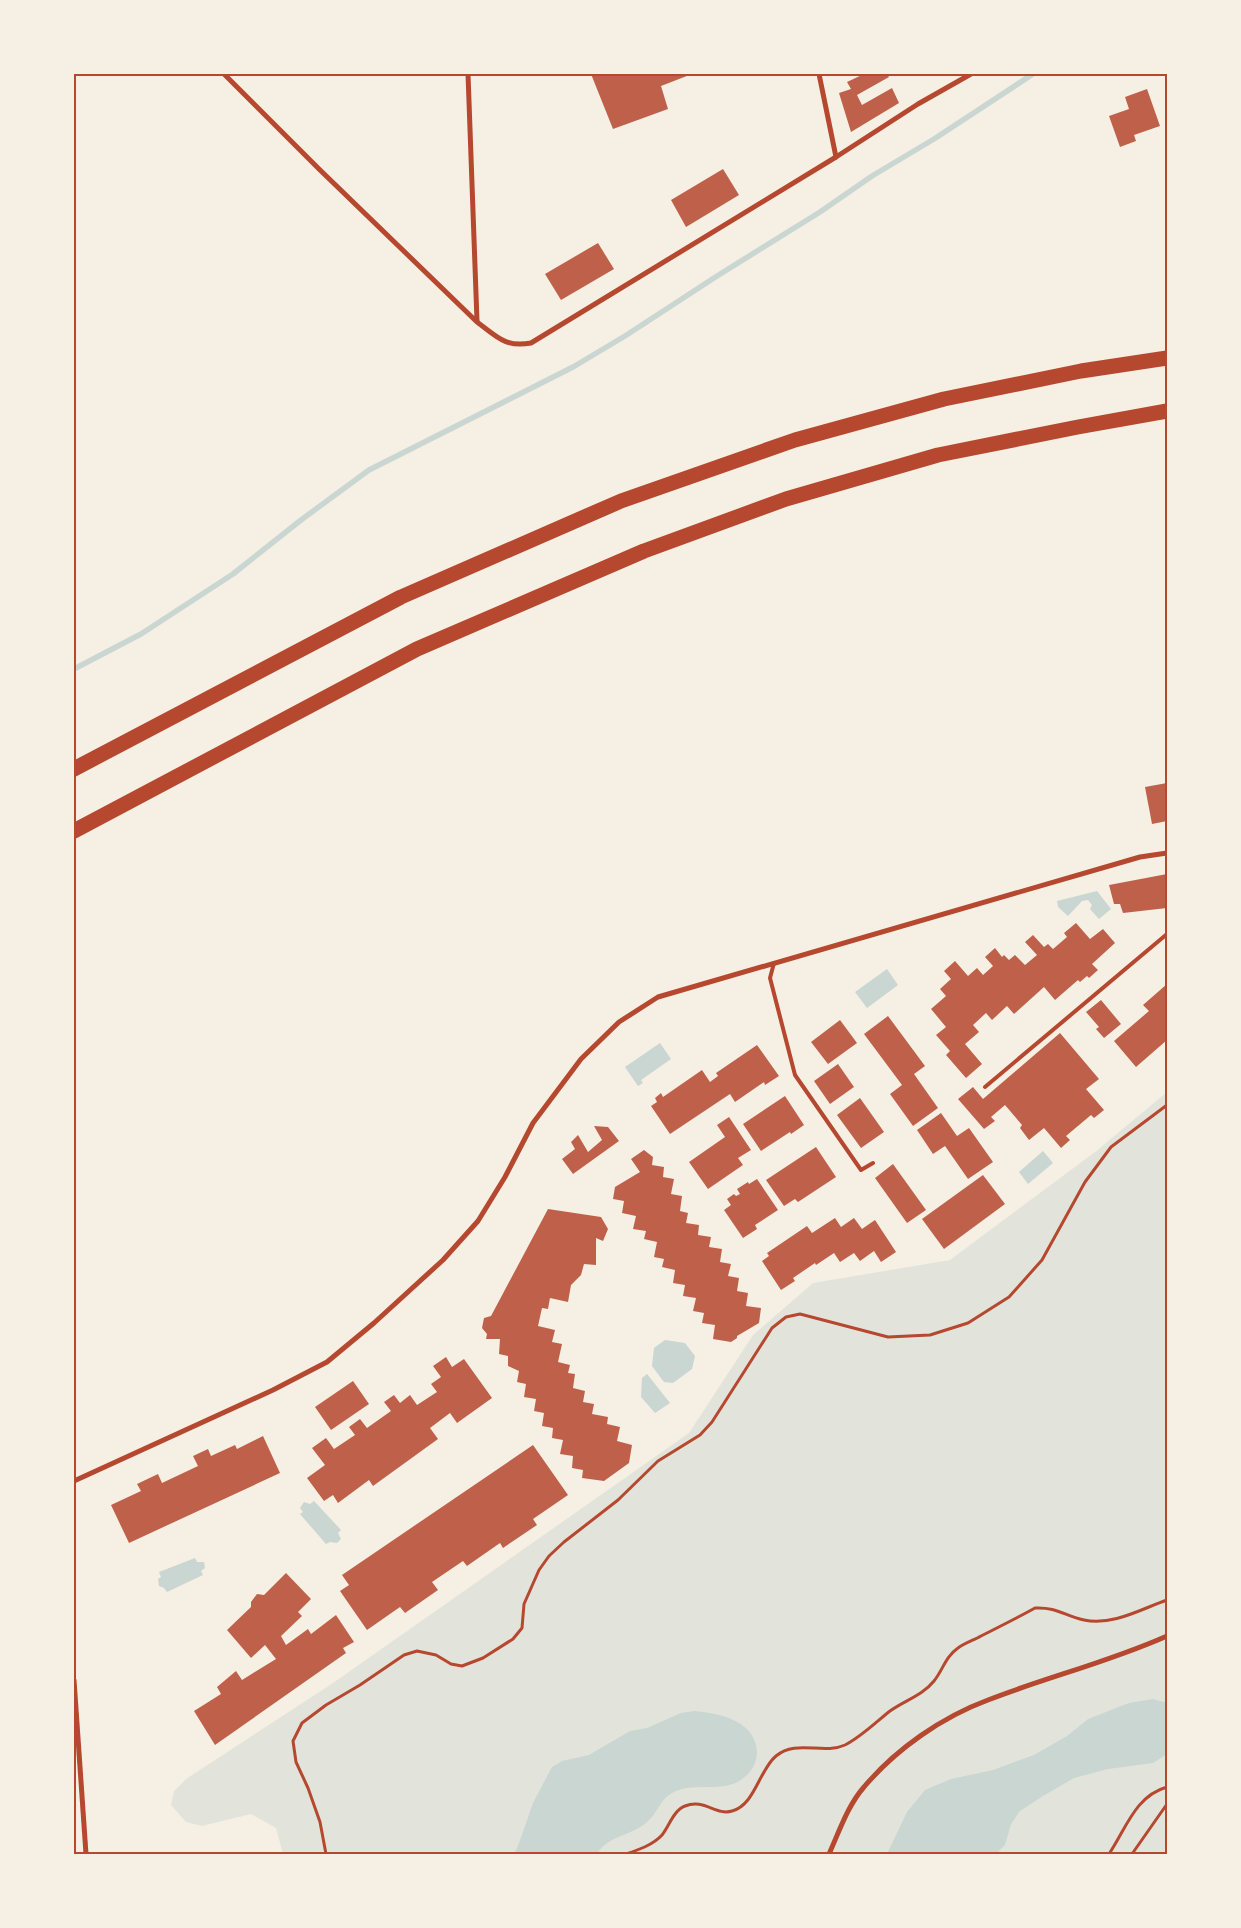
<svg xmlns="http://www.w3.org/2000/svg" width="1241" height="1928" font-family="Inter,sans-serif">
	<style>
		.green { fill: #e2e4dc }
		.water { fill: #c9d6d2 }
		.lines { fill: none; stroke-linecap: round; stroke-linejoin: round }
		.stream { stroke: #c9d6d2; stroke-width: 5.5 }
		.building { fill: #bf614a }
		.path { stroke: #b5482f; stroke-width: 3 }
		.service { stroke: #b5482f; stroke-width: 4 }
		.minor { stroke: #b5482f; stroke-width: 5 }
		.motorway { stroke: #b5482f; stroke-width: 15 }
		.neatline { fill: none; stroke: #b5482f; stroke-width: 2 }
	</style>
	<rect width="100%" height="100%" fill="#f6efe4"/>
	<path class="green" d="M 1167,1092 L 1167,1854 L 283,1854 L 276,1828 L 251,1814 L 202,1826 L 186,1822 L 171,1805 L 174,1791 L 186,1779 L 333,1683 L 689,1433 L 753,1335 L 813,1283 L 950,1260 L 1095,1152 Z"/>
	<g class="water">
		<path d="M 1097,891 L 1111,909 L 1099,919 L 1090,909 L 1092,905 L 1088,900 L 1082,901 L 1068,916 L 1058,907 L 1057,901 Z"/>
		<path d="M 887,969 L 898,985 L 867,1008 L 855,992 Z"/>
		<path d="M 660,1043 L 671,1059 L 641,1080 L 643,1083 L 638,1086 L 625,1067 Z"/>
		<path d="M 1043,1151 L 1053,1163 L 1028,1184 L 1019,1172 Z"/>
		<path d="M 665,1340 L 685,1343 L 695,1356 L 692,1369 L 673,1383 L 664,1382 L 652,1366 L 654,1348 Z"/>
		<path d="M 647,1374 L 670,1403 L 655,1413 L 641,1397 L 642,1378 Z"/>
		<path d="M 314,1501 L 341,1530 L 338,1533 L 341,1539 L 337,1543 L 330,1542 L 326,1544 L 300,1514 L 303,1512 L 300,1508 L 304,1502 L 310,1504 Z"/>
		<path d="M 195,1558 L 197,1562 L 204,1562 L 205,1568 L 201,1571 L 203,1575 L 167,1592 L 164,1588 L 159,1586 L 158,1579 L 161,1577 L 159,1572 Z"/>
		<path d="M 1153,1699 L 1167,1703 L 1167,1754 L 1153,1763 L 1108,1769 L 1074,1778 L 1043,1796 L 1020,1811 L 1011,1824 L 1005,1845 L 996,1854 L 887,1854 L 907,1812 L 925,1790 L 951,1779 L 993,1770 L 1034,1755 L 1067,1736 L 1088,1719 L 1129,1703 Z"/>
		<path d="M 694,1711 C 720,1713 757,1721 757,1754 C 756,1764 751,1773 742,1779 C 721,1795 691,1779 669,1795 C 660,1801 656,1815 647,1822 C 632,1836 608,1835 597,1854 L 514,1854 L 518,1846 L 533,1803 L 552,1767 L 562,1761 L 589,1755 L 630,1731 L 647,1728 L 681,1713 Z"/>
	</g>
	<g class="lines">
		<path class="stream" d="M 74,669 L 141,634 L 233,574 L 301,520 L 369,470 L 573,367 L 625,336 L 717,276 L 820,212 L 872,176 L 934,139 L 1033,74"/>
	</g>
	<g class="building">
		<path d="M 591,74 L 692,74 L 661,86 L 668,109 L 613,129 Z"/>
		<path d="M 864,74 L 887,74 L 889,77 L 857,95 L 862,105 L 892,88 L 899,103 L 851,132 L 839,93 L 851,89 L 847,82 Z"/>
		<path d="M 1147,89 L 1160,126 L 1134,135 L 1136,141 L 1120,147 L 1109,116 L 1129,109 L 1125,97 Z"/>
		<path d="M 723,169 L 739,195 L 686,227 L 671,200 Z"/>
		<path d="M 598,243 L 614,269 L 561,300 L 545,274 Z"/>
		<path d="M 1167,783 L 1167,821 L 1152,824 L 1145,787 Z"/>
		<path d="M 1167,874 L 1167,908 L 1123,913 L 1120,904 L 1114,904 L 1109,885 Z"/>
		<path d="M 1076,923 L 1090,939 L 1103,929 L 1115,943 L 1092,964 L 1098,970 L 1089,978 L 1087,976 L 1080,982 L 1078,980 L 1055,1000 L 1044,987 L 1014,1014 L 1007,1006 L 992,1020 L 986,1013 L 973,1025 L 979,1032 L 965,1044 L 982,1064 L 966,1078 L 946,1055 L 950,1051 L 936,1035 L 946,1027 L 931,1009 L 946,996 L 940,989 L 951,979 L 944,971 L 955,961 L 968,976 L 977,968 L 983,975 L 993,966 L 985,957 L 995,948 L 1002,957 L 1004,955 L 1009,960 L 1015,955 L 1025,965 L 1037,955 L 1025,942 L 1033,935 L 1044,947 L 1048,944 L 1053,949 L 1067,937 L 1064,933 Z"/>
		<path d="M 1167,984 L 1167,1040 L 1136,1067 L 1114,1041 L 1149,1011 L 1143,1005 Z"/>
		<path d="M 1101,1000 L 1121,1024 L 1104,1038 L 1096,1029 L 1099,1027 L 1086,1012 Z"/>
		<path d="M 888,1016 L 925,1066 L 914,1074 L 938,1108 L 913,1126 L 890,1094 L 902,1085 L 864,1034 Z"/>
		<path d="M 840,1020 L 857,1043 L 828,1064 L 811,1042 Z"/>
		<path d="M 1060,1033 L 1099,1079 L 1086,1089 L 1104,1110 L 1094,1118 L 1091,1115 L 1066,1136 L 1070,1140 L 1061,1148 L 1044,1128 L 1029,1140 L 1020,1128 L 1022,1125 L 1005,1105 L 991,1117 L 995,1121 L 984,1129 L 958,1099 L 973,1087 L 983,1099 Z"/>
		<path d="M 757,1045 L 779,1076 L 765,1085 L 764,1082 L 735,1102 L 730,1094 L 670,1134 L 651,1106 L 657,1102 L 655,1098 L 661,1093 L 663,1097 L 702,1070 L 710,1082 L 718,1076 L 716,1073 Z"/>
		<path d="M 838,1064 L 854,1087 L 830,1104 L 814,1081 Z"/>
		<path d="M 785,1096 L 804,1125 L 791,1134 L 790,1132 L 761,1151 L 743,1124 Z"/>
		<path d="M 860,1098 L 884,1132 L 861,1148 L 837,1115 Z"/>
		<path d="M 941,1113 L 957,1136 L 969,1128 L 993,1162 L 968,1179 L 945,1146 L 933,1154 L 917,1130 Z"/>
		<path d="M 729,1117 L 751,1150 L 738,1158 L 743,1165 L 708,1189 L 689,1162 L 725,1137 L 717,1125 Z"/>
		<path d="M 594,1126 L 608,1127 L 619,1141 L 573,1174 L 562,1159 L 575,1149 L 571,1142 L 578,1135 L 588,1152 L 602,1140 Z"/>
		<path d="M 816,1147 L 836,1177 L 798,1202 L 795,1199 L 784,1206 L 766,1180 Z"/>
		<path d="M 644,1150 L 653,1157 L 652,1165 L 664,1167 L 663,1177 L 674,1179 L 671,1194 L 682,1196 L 680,1211 L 688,1213 L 686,1223 L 699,1225 L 698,1235 L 711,1237 L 709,1247 L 722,1249 L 720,1262 L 731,1264 L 728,1276 L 739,1278 L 737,1291 L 748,1293 L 746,1306 L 761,1308 L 759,1323 L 737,1336 L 737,1338 L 731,1342 L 713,1339 L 715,1325 L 702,1323 L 704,1313 L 693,1311 L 696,1298 L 683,1296 L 685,1285 L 673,1283 L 675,1270 L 662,1267 L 664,1259 L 654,1257 L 657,1242 L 644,1239 L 646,1231 L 633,1229 L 636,1216 L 622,1213 L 624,1201 L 613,1199 L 615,1187 L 640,1172 L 631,1159 Z"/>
		<path d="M 893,1164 L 926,1210 L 907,1223 L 875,1178 Z"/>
		<path d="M 983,1175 L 1005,1204 L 944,1249 L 922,1219 Z"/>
		<path d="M 757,1179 L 778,1210 L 755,1225 L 757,1229 L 743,1238 L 724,1210 L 731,1205 L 727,1199 L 734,1194 L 736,1196 L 740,1194 L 737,1189 L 748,1182 L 749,1184 Z"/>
		<path d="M 548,1209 L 601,1217 L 608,1229 L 603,1241 L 596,1238 L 596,1265 L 584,1264 L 581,1275 L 571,1285 L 568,1302 L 550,1298 L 548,1309 L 542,1308 L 538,1326 L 555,1330 L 552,1342 L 562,1344 L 558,1362 L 570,1365 L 568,1373 L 575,1374 L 573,1388 L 585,1391 L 583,1402 L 594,1404 L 592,1414 L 608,1417 L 607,1424 L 620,1427 L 617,1441 L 632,1445 L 629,1463 L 604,1481 L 582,1478 L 583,1470 L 572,1468 L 573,1456 L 560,1454 L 563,1440 L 552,1438 L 553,1428 L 542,1426 L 544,1413 L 534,1411 L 536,1399 L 524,1397 L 526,1384 L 517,1382 L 519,1371 L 508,1366 L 508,1356 L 499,1354 L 500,1339 L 486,1339 L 487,1334 L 482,1328 L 484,1318 L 491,1316 Z"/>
		<path d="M 835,1218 L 841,1227 L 854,1218 L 862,1229 L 875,1220 L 896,1252 L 881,1262 L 874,1251 L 860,1261 L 854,1253 L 840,1262 L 834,1253 L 816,1265 L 815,1263 L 793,1278 L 795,1281 L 781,1290 L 762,1261 L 769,1256 L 767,1253 L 807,1226 L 812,1233 Z"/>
		<path d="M 446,1357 L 452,1367 L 464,1359 L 492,1398 L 457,1423 L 450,1413 L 430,1428 L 438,1439 L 373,1486 L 369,1480 L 338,1503 L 333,1495 L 324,1501 L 307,1478 L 325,1465 L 312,1448 L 326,1438 L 334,1449 L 355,1435 L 349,1427 L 360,1419 L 367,1428 L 391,1411 L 384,1402 L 394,1395 L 400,1403 L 410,1395 L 417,1405 L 437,1392 L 431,1384 L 441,1377 L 433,1366 Z"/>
		<path d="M 353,1381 L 369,1404 L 331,1430 L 315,1407 Z"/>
		<path d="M 263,1436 L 280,1473 L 129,1543 L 111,1505 L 141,1491 L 137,1484 L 158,1474 L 162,1483 L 198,1466 L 193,1456 L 208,1449 L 211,1456 L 235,1445 L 237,1449 Z"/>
		<path d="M 533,1445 L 568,1495 L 533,1519 L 537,1525 L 503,1548 L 500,1543 L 467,1566 L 463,1561 L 432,1582 L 438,1590 L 405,1613 L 400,1607 L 367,1630 L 340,1591 L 349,1585 L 342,1575 Z"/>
		<path d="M 286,1573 L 311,1599 L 298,1612 L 302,1616 L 281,1636 L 286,1645 L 308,1629 L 311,1634 L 336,1615 L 354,1642 L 343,1648 L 346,1653 L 215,1745 L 194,1711 L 221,1694 L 217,1687 L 236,1671 L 242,1680 L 276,1659 L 265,1645 L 251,1658 L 227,1630 L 251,1607 L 251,1602 L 257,1594 L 264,1595 Z"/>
	</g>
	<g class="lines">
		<g class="path">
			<path d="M 326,1854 L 320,1822 L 308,1788 L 296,1762 L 293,1741 L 302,1723 L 326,1705 L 360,1685 L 404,1655 L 417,1651 L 436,1655 L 451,1664 L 462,1666 L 483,1658 L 513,1639 L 522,1628 L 524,1604 L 539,1570 L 549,1556 L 564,1542 L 618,1500 L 658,1461 L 700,1435 L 712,1422 L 772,1328 L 786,1317 L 800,1314 L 888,1337 L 930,1335 L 968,1323 L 1009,1297 L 1042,1260 L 1085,1182 L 1111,1147 L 1167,1105"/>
			<path d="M 626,1854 C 638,1850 653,1845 662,1835 C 669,1826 674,1810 685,1806 C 704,1798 716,1816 732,1811 C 755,1805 759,1770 776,1756 C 796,1739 823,1755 845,1745 C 861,1737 876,1722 890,1711 C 904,1701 923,1695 934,1681 C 943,1670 945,1657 958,1648 C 965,1643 974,1640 981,1636 C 999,1627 1017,1618 1035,1608 C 1058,1607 1064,1616 1084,1620 C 1113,1626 1141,1609 1167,1600"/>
			<path d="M 1109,1854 C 1126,1829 1135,1796 1167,1787"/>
			<path d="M 1132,1854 L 1167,1804"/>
		</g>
		<g class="service">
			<path d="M 774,963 L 770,978 L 795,1075 L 861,1170 L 873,1163"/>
			<path d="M 985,1087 L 1167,934"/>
		</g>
		<g class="minor">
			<path d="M 224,74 L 319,169 L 477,322 C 496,336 505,348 531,343 L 836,157 L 918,104 L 971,74"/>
			<path d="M 468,74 L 477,321"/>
			<path d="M 819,74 L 836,157"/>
			<path d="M 74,1481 L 273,1390 L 327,1362 L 374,1323 L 443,1260 L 478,1221 L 505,1177 L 533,1123 L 581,1059 L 619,1022 L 658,997 L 1140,857 L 1167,853"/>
			<path d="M 74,1680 L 86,1854"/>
			<path d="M 829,1854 C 839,1832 848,1805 864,1787 C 896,1749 942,1717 988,1700 C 1047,1677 1109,1662 1167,1636"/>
		</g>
		<g class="motorway">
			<path d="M 74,769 L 401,597 L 621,501 L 795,440 L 944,399 L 1081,371 L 1167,358"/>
			<path d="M 74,831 L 417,649 L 644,551 L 786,499 L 938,455 L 1078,427 L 1167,411"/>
		</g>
	</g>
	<rect width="1241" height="1928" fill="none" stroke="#f6efe4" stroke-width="150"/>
	<rect x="75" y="75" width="1091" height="1778" class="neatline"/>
</svg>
